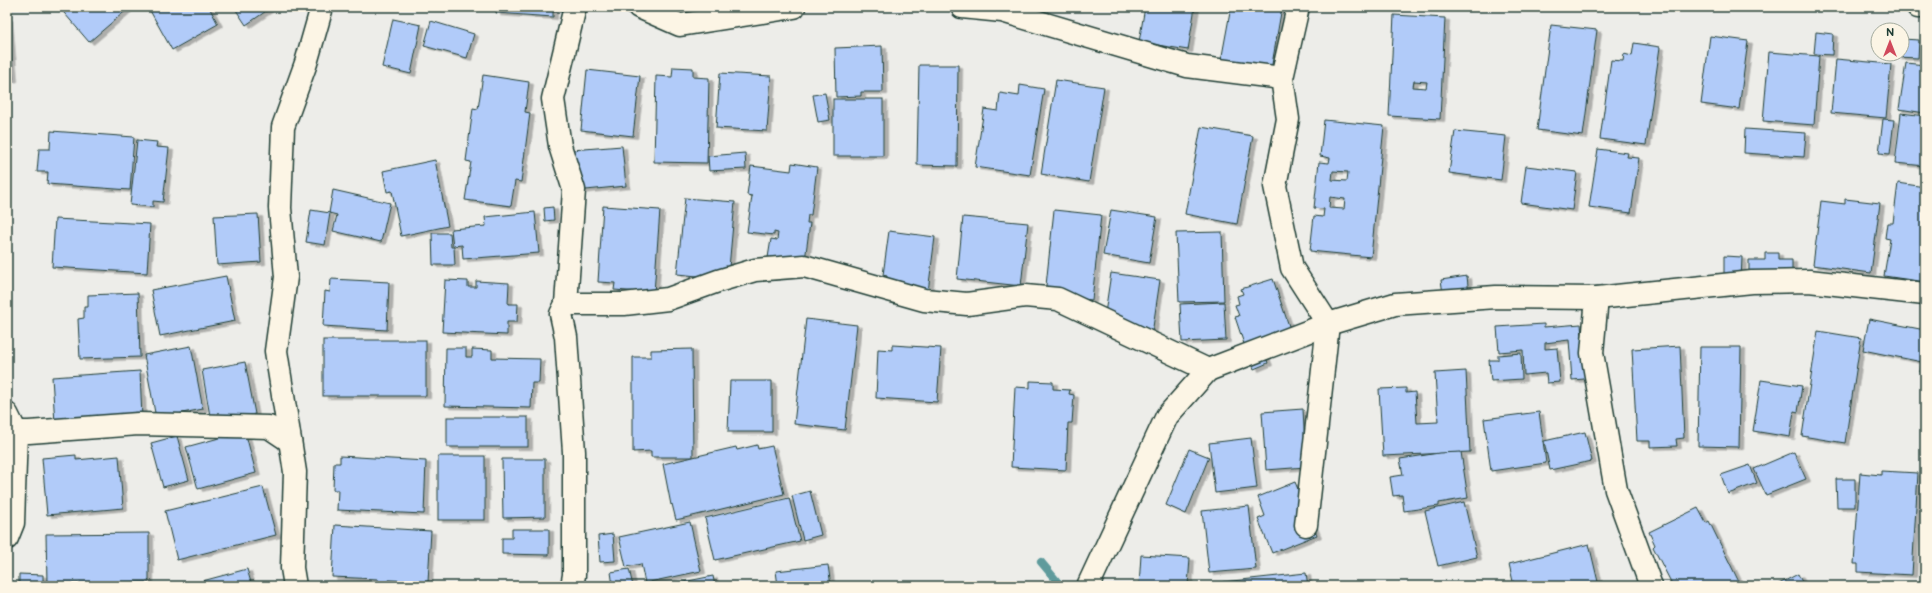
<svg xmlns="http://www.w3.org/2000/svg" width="1932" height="593" font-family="'Balsamiq Sans',sans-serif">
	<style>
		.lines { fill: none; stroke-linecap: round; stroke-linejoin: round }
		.stream { stroke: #5e9b9c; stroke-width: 8 }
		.building { fill: #b1cbf9; stroke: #1f3d34; fill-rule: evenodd; filter: url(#shadow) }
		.street-casing { stroke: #1f3d34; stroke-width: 25 }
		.street { stroke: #fcf5e5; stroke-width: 22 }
	</style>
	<defs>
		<filter id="shadow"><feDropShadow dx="4.5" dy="2.5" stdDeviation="0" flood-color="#0004"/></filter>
	</defs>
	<rect width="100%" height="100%" fill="#edede9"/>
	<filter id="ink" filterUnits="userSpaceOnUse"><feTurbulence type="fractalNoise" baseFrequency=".025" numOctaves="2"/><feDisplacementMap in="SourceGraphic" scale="8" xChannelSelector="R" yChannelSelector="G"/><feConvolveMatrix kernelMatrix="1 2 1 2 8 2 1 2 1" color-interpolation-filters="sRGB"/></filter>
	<g filter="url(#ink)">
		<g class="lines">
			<path class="stream" d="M 1041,562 L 1061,586"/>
		</g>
		<g class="building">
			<path d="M 59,7 L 130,7 L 89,42 Z"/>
			<path d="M 148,7 L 209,7 L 218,24 L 172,50 Z"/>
			<path d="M 234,7 L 272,7 L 246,25 Z"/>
			<path d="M 497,7 L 553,7 L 553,17 L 496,13 Z"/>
			<path d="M 1145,7 L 1195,7 L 1188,50 L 1139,42 Z"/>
			<path d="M 1231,7 L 1282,7 L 1271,70 L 1221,61 Z"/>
			<path d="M 1394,15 L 1445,18 L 1440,119 L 1389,116 ZM 1414,81 L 1427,82 L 1426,88 L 1413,87 Z"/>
			<path d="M 7,18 L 8,18 L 13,79 L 7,80 Z"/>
			<path d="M 393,19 L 421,25 L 411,74 L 382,67 Z"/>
			<path d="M 431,21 L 474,34 L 467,58 L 424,46 Z"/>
			<path d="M 1551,25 L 1597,30 L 1583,136 L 1537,130 Z"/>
			<path d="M 1816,32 L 1833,34 L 1832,55 L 1814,54 Z"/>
			<path d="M 1710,36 L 1748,41 L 1739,109 L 1701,104 Z"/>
			<path d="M 1902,39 L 1919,40 L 1918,58 L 1897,57 L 1898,54 L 1902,54 Z"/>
			<path d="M 1634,43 L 1660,47 L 1646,145 L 1600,139 L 1611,60 L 1623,61 L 1624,54 L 1632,56 Z"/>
			<path d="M 882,46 L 883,92 L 861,92 L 861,96 L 836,97 L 835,48 Z"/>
			<path d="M 1769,52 L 1819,56 L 1814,125 L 1763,121 Z"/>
			<path d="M 1836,59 L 1891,64 L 1886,118 L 1831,113 Z"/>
			<path d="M 1906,63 L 1925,65 L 1925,113 L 1899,109 Z"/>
			<path d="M 919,65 L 958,65 L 957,166 L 917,165 Z"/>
			<path d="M 673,67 L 693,68 L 693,77 L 709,78 L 707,163 L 654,162 L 656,76 L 672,77 Z"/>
			<path d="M 587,70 L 640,76 L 633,136 L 581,130 Z"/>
			<path d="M 720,73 L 771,76 L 767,131 L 716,128 Z"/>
			<path d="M 483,75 L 529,82 L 525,112 L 530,113 L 521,182 L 515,181 L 511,206 L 465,200 L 471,162 L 466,161 L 473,108 L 478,109 Z"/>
			<path d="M 1056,80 L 1104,87 L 1089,182 L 1041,174 Z"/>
			<path d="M 1020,85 L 1044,89 L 1030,175 L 975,167 L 984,109 L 998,111 L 1000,93 L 1019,96 Z"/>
			<path d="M 825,93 L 830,120 L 818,122 L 813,95 Z"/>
			<rect x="833" y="99" width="50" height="57"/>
			<path d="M 1901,113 L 1925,116 L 1925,166 L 1895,163 Z"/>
			<path d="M 1883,119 L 1894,120 L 1890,154 L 1879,153 Z"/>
			<path d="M 1324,120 L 1384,126 L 1371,257 L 1310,251 L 1314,216 L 1323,217 L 1324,209 L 1314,208 L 1319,162 L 1329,163 L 1330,158 L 1320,156 ZM 1333,171 L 1348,172 L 1347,181 L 1332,180 ZM 1330,197 L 1345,199 L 1344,209 L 1329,208 Z"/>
			<path d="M 1201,127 L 1253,136 L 1237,224 L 1185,214 Z"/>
			<path d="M 1745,129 L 1806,133 L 1804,157 L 1744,153 Z"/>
			<path d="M 51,131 L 134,137 L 130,190 L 47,184 L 48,172 L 37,172 L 39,149 L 50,149 Z"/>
			<path d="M 1455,131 L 1506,136 L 1501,180 L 1449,173 Z"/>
			<path d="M 137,140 L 157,142 L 156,147 L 169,148 L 163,202 L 153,201 L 153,207 L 130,205 Z"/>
			<path d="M 622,146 L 626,186 L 576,191 L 572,150 Z"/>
			<path d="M 1598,149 L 1628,153 L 1627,157 L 1639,158 L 1631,213 L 1589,207 Z"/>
			<path d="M 745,153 L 746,169 L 709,171 L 708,156 Z"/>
			<path d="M 435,160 L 448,226 L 401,236 L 392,191 L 387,192 L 383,171 Z"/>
			<path d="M 792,163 L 817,167 L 811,215 L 808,215 L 807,223 L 810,223 L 804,268 L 767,264 L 771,239 L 777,240 L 778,233 L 774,232 L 774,235 L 747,232 L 752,196 L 747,195 L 751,166 L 791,171 Z"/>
			<path d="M 1526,166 L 1577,172 L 1572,210 L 1521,203 Z"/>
			<path d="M 1898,183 L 1925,187 L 1925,282 L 1884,276 L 1890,239 L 1885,238 L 1887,223 L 1893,223 Z"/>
			<path d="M 333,190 L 390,203 L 381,242 L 333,231 L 337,215 L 329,213 Z"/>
			<path d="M 685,198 L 735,202 L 728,279 L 677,274 Z"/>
			<path d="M 1845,199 L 1880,203 L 1871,273 L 1813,265 L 1821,201 L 1845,204 Z"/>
			<path d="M 603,206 L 660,210 L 654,293 L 614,290 L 615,283 L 598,282 Z"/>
			<path d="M 553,207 L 554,220 L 545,221 L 544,208 Z"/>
			<path d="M 311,210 L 330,213 L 325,245 L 306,242 Z"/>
			<path d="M 1054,210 L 1101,215 L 1092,300 L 1045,295 Z"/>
			<path d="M 1111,210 L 1157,217 L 1149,263 L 1103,255 Z"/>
			<path d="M 535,212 L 539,253 L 463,259 L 462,245 L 453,246 L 451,229 L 486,226 L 485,217 Z"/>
			<path d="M 258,214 L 261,262 L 217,265 L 214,216 Z"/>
			<path d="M 963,217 L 1028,223 L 1021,286 L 957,279 Z"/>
			<path d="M 55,219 L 150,224 L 147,273 L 52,267 Z"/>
			<path d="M 889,231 L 935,237 L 928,292 L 886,287 L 887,276 L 883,275 Z"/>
			<path d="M 1222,232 L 1224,301 L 1179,302 L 1176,233 Z"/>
			<path d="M 432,233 L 450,233 L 451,247 L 454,247 L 455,265 L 433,265 Z"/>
			<path d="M 1765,253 L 1778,253 L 1778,260 L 1792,260 L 1792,280 L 1749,280 L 1749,260 L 1765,260 Z"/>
			<path d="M 1724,256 L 1742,257 L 1741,282 L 1724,282 Z"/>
			<path d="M 1111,273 L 1160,280 L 1152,334 L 1103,327 Z"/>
			<path d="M 226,276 L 235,321 L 160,336 L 151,290 Z"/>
			<path d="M 1467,276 L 1470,304 L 1445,307 L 1441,280 Z"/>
			<path d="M 331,279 L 389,282 L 387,330 L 323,326 L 325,291 L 330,292 Z"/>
			<path d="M 1273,279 L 1290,329 L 1244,344 L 1235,317 L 1239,316 L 1235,305 L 1239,304 L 1237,296 L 1243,294 L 1241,289 Z"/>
			<path d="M 445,280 L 468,281 L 468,287 L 476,287 L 476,281 L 509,283 L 508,304 L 518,304 L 517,322 L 507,322 L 507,335 L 442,332 Z"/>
			<path d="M 138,293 L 140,357 L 80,359 L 78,319 L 84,318 L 84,307 L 88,307 L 88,295 Z"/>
			<path d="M 1224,302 L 1226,340 L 1182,342 L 1180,304 Z"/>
			<path d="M 806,319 L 857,325 L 845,430 L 794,424 Z"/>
			<path d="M 1869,319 L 1925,330 L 1925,373 L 1920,372 L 1922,362 L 1863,350 Z"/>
			<path d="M 1544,324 L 1544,327 L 1581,324 L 1585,379 L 1572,380 L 1569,340 L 1545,343 L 1545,349 L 1557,348 L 1560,382 L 1547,383 L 1546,373 L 1524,375 L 1523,350 L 1499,352 L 1497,327 Z"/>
			<path d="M 1818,331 L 1861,338 L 1845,443 L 1802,436 Z"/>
			<rect x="323" y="340" width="103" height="56"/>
			<path d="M 1260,343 L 1268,363 L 1254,369 L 1246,348 Z"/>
			<path d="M 892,345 L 941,348 L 937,402 L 876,398 L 878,349 L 892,350 Z"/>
			<path d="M 191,346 L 203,409 L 156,418 L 144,355 Z"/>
			<path d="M 1680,346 L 1684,438 L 1676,439 L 1677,446 L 1650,447 L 1650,441 L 1637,441 L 1632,349 Z"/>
			<path d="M 1700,347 L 1741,347 L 1739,447 L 1698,446 Z"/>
			<path d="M 446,348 L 466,348 L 466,357 L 472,357 L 472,349 L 492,350 L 492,358 L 540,359 L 539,383 L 532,383 L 531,408 L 445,406 Z"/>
			<path d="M 692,349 L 693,457 L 651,457 L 651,451 L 633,452 L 633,357 L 651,357 L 651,350 Z"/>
			<path d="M 1521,353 L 1522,379 L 1491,381 L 1489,360 L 1498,360 L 1498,355 Z"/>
			<path d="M 245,362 L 255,414 L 211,422 L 202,370 Z"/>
			<path d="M 140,371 L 142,419 L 55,423 L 52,377 Z"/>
			<path d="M 1466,371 L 1470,452 L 1383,456 L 1379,389 L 1406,388 L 1406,393 L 1415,392 L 1417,423 L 1438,422 L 1435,373 Z"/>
			<path d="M 1761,380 L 1802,386 L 1798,412 L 1794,411 L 1790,437 L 1753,431 Z"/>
			<path d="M 730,381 L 772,381 L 772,432 L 728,432 Z"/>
			<path d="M 1030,381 L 1053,382 L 1053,389 L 1070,390 L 1069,394 L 1074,395 L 1072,423 L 1068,423 L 1066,470 L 1011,467 L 1015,387 L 1030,388 Z"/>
			<path d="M 1303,409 L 1306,467 L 1266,470 L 1262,412 Z"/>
			<path d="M 1539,412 L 1546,463 L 1491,471 L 1484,419 Z"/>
			<rect x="447" y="417" width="81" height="30"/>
			<path d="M 245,431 L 256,473 L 198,489 L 186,447 Z"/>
			<path d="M 1585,432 L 1592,461 L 1550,470 L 1544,441 Z"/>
			<path d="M 177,436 L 189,480 L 163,487 L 151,443 Z"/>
			<path d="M 1251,438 L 1257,488 L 1215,493 L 1209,443 Z"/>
			<path d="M 757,445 L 758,449 L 772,446 L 784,494 L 676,520 L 672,504 L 671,505 L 663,464 L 736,447 L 737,450 Z"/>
			<path d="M 1189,449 L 1209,457 L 1186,514 L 1166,505 Z"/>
			<path d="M 1461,452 L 1468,498 L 1439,503 L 1439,506 L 1404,511 L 1402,495 L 1393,496 L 1390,477 L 1403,475 L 1400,459 L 1439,453 Z"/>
			<path d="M 1794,452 L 1806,479 L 1766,495 L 1754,469 Z"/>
			<path d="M 76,455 L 76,460 L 119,456 L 123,508 L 47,515 L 42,458 Z"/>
			<path d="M 340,456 L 426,461 L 424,514 L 337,510 L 338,490 L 333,490 L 334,463 L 340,463 Z"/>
			<rect x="438" y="456" width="47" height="64"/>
			<path d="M 502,459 L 545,459 L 545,517 L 503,518 Z"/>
			<path d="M 1750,465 L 1757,483 L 1728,494 L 1721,475 Z"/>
			<path d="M 1881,471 L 1918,473 L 1912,575 L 1858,572 L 1858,564 L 1854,564 L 1860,473 L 1881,475 Z"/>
			<path d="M 1836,479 L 1855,479 L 1855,507 L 1837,507 Z"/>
			<path d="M 1295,482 L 1317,535 L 1272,553 L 1258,519 L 1265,516 L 1258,497 Z"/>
			<path d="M 263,487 L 276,535 L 177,560 L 165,511 Z"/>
			<path d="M 810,491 L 821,535 L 803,540 L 792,496 Z"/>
			<path d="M 789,498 L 800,541 L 715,560 L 705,518 Z"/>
			<path d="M 1464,502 L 1477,557 L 1438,566 L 1425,511 Z"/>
			<path d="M 1249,506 L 1256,569 L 1209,573 L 1202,511 Z"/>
			<path d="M 1698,508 L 1706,523 L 1709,521 L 1741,586 L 1673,586 L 1653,547 L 1655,545 L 1649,532 Z"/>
			<path d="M 690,522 L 701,571 L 645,583 L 641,564 L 626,567 L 619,537 Z"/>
			<path d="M 335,525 L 431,531 L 428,582 L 389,580 L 389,583 L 378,583 L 378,579 L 332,577 Z"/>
			<path d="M 512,529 L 549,529 L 549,555 L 502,554 L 502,538 L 512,538 Z"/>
			<path d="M 149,533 L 149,582 L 47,583 L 46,534 Z"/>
			<path d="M 613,534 L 615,561 L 600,562 L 598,536 Z"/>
			<path d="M 1589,544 L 1599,586 L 1514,586 L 1509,564 Z"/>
			<path d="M 1141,555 L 1190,558 L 1188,586 L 1139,586 Z"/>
			<path d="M 828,565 L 831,586 L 778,586 L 776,571 Z"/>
			<path d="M 247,569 L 252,586 L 184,586 Z"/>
			<path d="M 629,569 L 633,586 L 613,586 L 611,572 Z"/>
			<path d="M 1306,573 L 1308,586 L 1223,586 L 1223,582 Z"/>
			<path d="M 19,574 L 43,575 L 43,586 L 19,586 Z"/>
			<path d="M 1798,574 L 1804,586 L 1775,586 Z"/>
			<path d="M 713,576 L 715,586 L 679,586 L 678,583 Z"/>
		</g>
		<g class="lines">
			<defs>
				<g id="street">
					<path d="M 639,7 L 680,25 L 794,7"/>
					<path d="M 962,7 L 1002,11 L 1187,66 L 1282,78"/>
					<path d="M 1298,7 L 1282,78 L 1288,119 L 1275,186 L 1292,268 L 1328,324 L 1306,525"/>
					<path d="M 1918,7 L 1925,7"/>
					<path d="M 1597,298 L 1592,353 L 1616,490 L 1651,586"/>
					<path d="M 566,304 L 624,304 L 668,299 L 718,281 L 755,270 L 804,266 L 924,300 L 967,304 L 1025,296 L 1058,299 L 1208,370 L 1328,324 L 1395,304 L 1496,297 L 1597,298 L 1752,282 L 1809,281 L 1925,294"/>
					<path d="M 7,414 L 16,432 L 13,523 L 7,538"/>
					<path d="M 16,432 L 29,432 L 138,424 L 269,427 L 290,441"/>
					<path d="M 295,586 L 292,568 L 295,472 L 276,351 L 286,277 L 280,208 L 283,127 L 306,63 L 322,7"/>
					<path d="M 572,586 L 574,575 L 574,452 L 566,337 L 561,314 L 566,304 L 574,190 L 560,146 L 553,99 L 575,7"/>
					<path d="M 1088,586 L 1167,416 L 1208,370"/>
				</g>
			</defs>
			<use href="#street" class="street-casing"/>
			<use href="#street" class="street"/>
		</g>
	</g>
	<rect width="1932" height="593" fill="none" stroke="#fcf5e5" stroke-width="24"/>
	<rect x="12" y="12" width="1908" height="569" fill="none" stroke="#1f3d34" stroke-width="1.5" filter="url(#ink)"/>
	<g transform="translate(1890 42)"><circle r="19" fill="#fcf5e5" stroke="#a4ab9e"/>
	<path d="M0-3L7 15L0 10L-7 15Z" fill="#d1495b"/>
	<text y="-6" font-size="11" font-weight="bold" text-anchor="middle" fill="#1f3d34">N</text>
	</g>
</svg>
